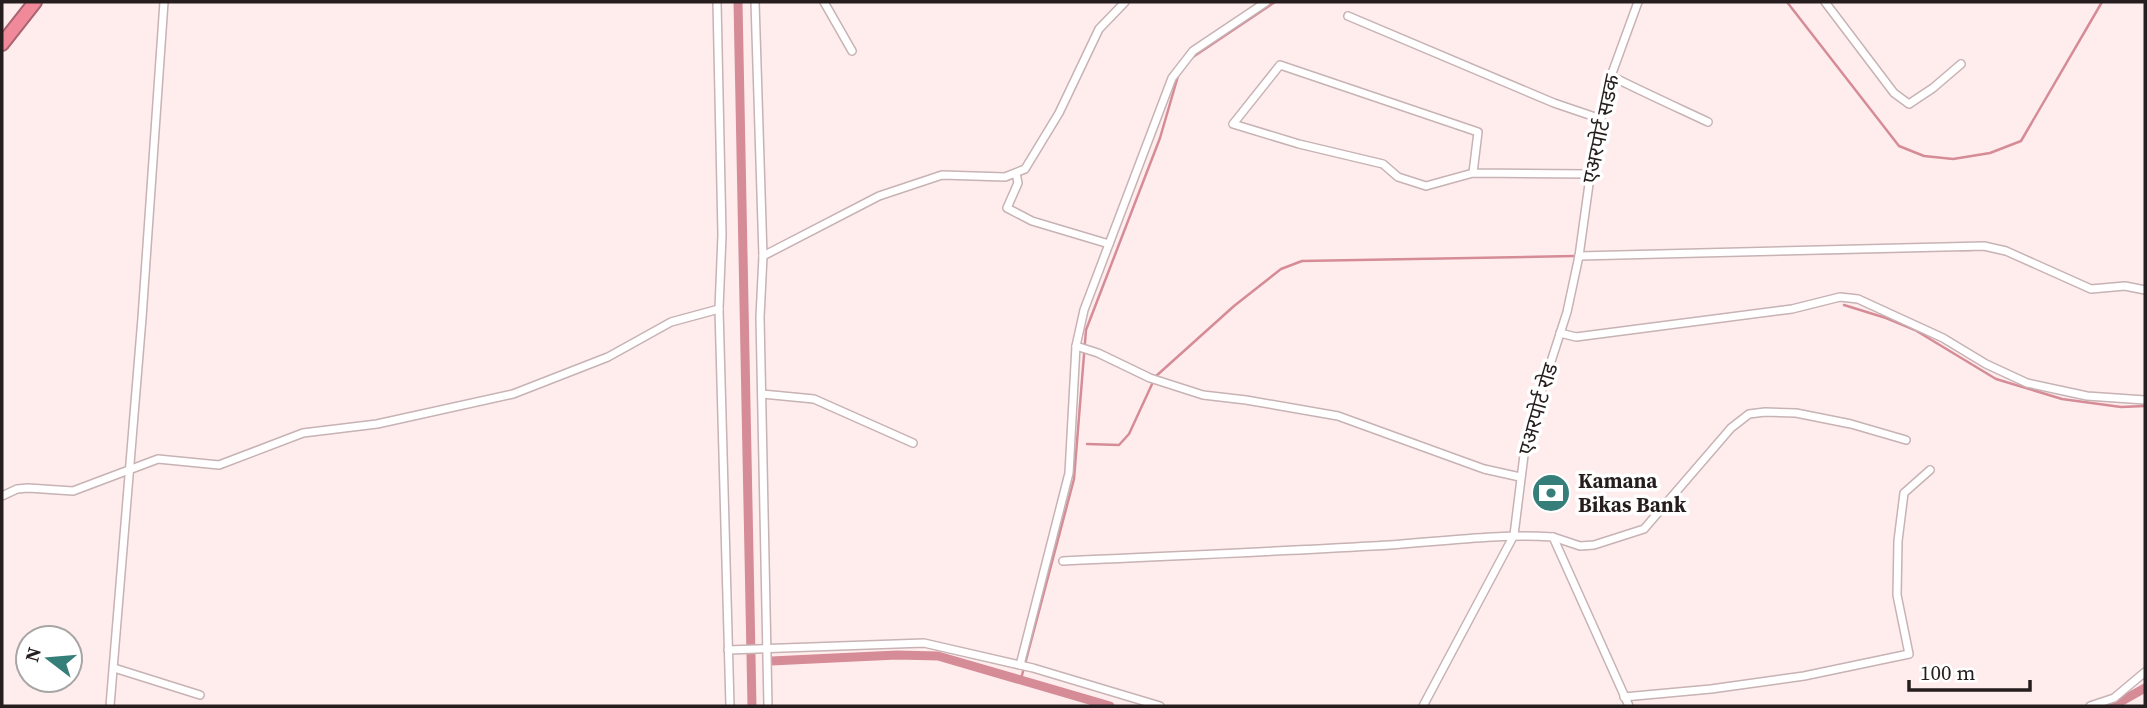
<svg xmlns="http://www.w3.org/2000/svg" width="2147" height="708" font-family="'Source Serif 4','Noto Sans Devanagari',serif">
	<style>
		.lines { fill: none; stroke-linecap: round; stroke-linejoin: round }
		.stream { stroke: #d58c96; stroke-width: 2.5 }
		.canal { stroke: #d58c96; stroke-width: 9 }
		.street-casing { stroke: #c7b2b4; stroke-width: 10 }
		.highway-casing { stroke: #a9646f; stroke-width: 16 }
		.street { stroke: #fff; stroke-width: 7 }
		.highway { stroke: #f08a9a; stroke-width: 12 }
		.labels { text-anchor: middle; stroke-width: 7; stroke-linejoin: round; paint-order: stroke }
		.street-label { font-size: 21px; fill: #261e1e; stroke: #fff }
		.poi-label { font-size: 21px; font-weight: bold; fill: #261e1e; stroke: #fff; text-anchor: start }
	</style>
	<rect width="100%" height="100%" fill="#ffedee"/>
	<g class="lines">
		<g class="stream">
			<path d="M 1787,2 L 1899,146 L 1924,156 L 1953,159 L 1990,153 L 2021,141 L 2102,2"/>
			<path d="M 1190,59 L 1275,2"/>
			<path d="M 1960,250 L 1971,250"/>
			<path d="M 1844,305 L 1886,318 L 1915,330 L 1996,379 L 2062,399 L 2121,407 L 2145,406"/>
			<path d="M 1155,377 L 1234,306 L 1281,269 L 1302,261 L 1574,256"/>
			<path d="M 1087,444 L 1119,445 L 1129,434 L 1153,382"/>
			<path d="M 1021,679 L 1074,479 L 1086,330 L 1160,138 L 1178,76"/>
		</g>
		<g class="canal">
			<path d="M 738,2 L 752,706"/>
			<path d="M 771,661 L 897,655 L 938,656 L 1110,706"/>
			<path d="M 2113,706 L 2145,688"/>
		</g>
		<defs>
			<g id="street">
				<path d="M 717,2 L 722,235 L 719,309 L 730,706"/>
				<path d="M 755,2 L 763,256 L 760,317 L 768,706"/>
				<path d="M 824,2 L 852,51"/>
				<path d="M 1825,2 L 1894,93 L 1909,104 L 1933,88 L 1961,64"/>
				<path d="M 1348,16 L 1554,103 L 1601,119"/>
				<path d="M 1611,76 C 1643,92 1676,107 1708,122"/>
				<path d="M 1016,173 L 1018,183 L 1007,208 L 1032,221 L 1109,244"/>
				<path d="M 1473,173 L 1478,132 L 1280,65 L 1233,124 L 1299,144 L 1383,164 L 1398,177 L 1426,186 L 1473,173 L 1591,174"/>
				<path d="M 763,256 L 879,196 L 942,175 L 1005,177 L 1025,169 L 1059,113 L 1099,29 L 1125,2"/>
				<path d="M 1579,256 L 1984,246 L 2006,251 L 2091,289 L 2125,286 L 2145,290"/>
				<path d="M 1560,333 L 1576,337 L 1792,309 L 1840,297 L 1858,299 L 1943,338 L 1986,364 L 2027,383 L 2087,396 L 2145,400"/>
				<path d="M 1076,346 L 1098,353 L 1150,378 L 1203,395 L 1246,400 L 1338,416 L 1484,469 L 1520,477"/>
				<path d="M 762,394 L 814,399 L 913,443"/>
				<path d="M 2,496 L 17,489 L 28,488 L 73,491 L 158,459 L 219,465 L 303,433 L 377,424 L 513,394 L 608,357 L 671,322 L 719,309"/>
				<path d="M 1553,537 L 1580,546 L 1594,545 L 1644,529 L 1731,428 L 1749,414 L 1765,412 L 1796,413 L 1851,424 L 1906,440"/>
				<path d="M 1063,561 C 1166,556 1269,552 1372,546 C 1432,543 1493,533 1553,537 L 1629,706"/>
				<path d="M 728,650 L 924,643 L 1033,668 L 1160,706"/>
				<path d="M 1020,665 L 1069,473 L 1076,346 L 1084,310 L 1172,78 L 1193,51 L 1266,2"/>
				<path d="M 114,668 L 200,695"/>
				<path d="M 1624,697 L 1711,689 L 1804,676 L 1909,654 L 1897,595 L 1898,541 L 1904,493 L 1930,470"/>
				<path d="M 110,706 L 142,318 L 164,2"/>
				<path d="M 1423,706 L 1514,535 L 1526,439 L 1567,312 L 1579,256 L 1595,141 L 1611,76 L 1638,2"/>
				<path d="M 2090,706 L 2114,698 L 2145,672"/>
			</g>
			<path id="highway" d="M 2,44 L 35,2"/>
		</defs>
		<use href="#street" class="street-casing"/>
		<use href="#highway" class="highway-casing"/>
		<use href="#street" class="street"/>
		<use href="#highway" class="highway"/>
	</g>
	<defs>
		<symbol id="bank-disc" viewBox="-11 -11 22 22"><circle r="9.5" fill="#367e7a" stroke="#fff"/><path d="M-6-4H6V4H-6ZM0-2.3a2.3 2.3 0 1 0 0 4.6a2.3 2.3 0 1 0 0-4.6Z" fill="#fff"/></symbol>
	</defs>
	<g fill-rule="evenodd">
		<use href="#bank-disc" x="1529" y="471" width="44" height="44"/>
	</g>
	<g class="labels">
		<g class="street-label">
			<text transform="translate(1601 129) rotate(-78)" y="7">एअरपोर्ट सडक</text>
			<text transform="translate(1538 409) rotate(-74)" y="7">एअरपोर्ट रोड</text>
		</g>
		<g class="poi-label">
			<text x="1578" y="488">Kamana<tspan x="1578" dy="24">Bikas Bank</tspan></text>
		</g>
	</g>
	<rect width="2147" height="708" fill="none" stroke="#261e1e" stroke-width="7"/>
	<g transform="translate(49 659) rotate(286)"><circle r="33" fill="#ffffff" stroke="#a8a5a5" stroke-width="2"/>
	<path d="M0-5L12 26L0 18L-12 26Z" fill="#367e7a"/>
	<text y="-10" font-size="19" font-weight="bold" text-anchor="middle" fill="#261e1e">N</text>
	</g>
	<path d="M1909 680v10h121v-10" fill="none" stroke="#261e1e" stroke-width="3.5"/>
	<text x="1920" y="680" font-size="21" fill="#261e1e" stroke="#ffffff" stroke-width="5" paint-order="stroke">100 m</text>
</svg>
